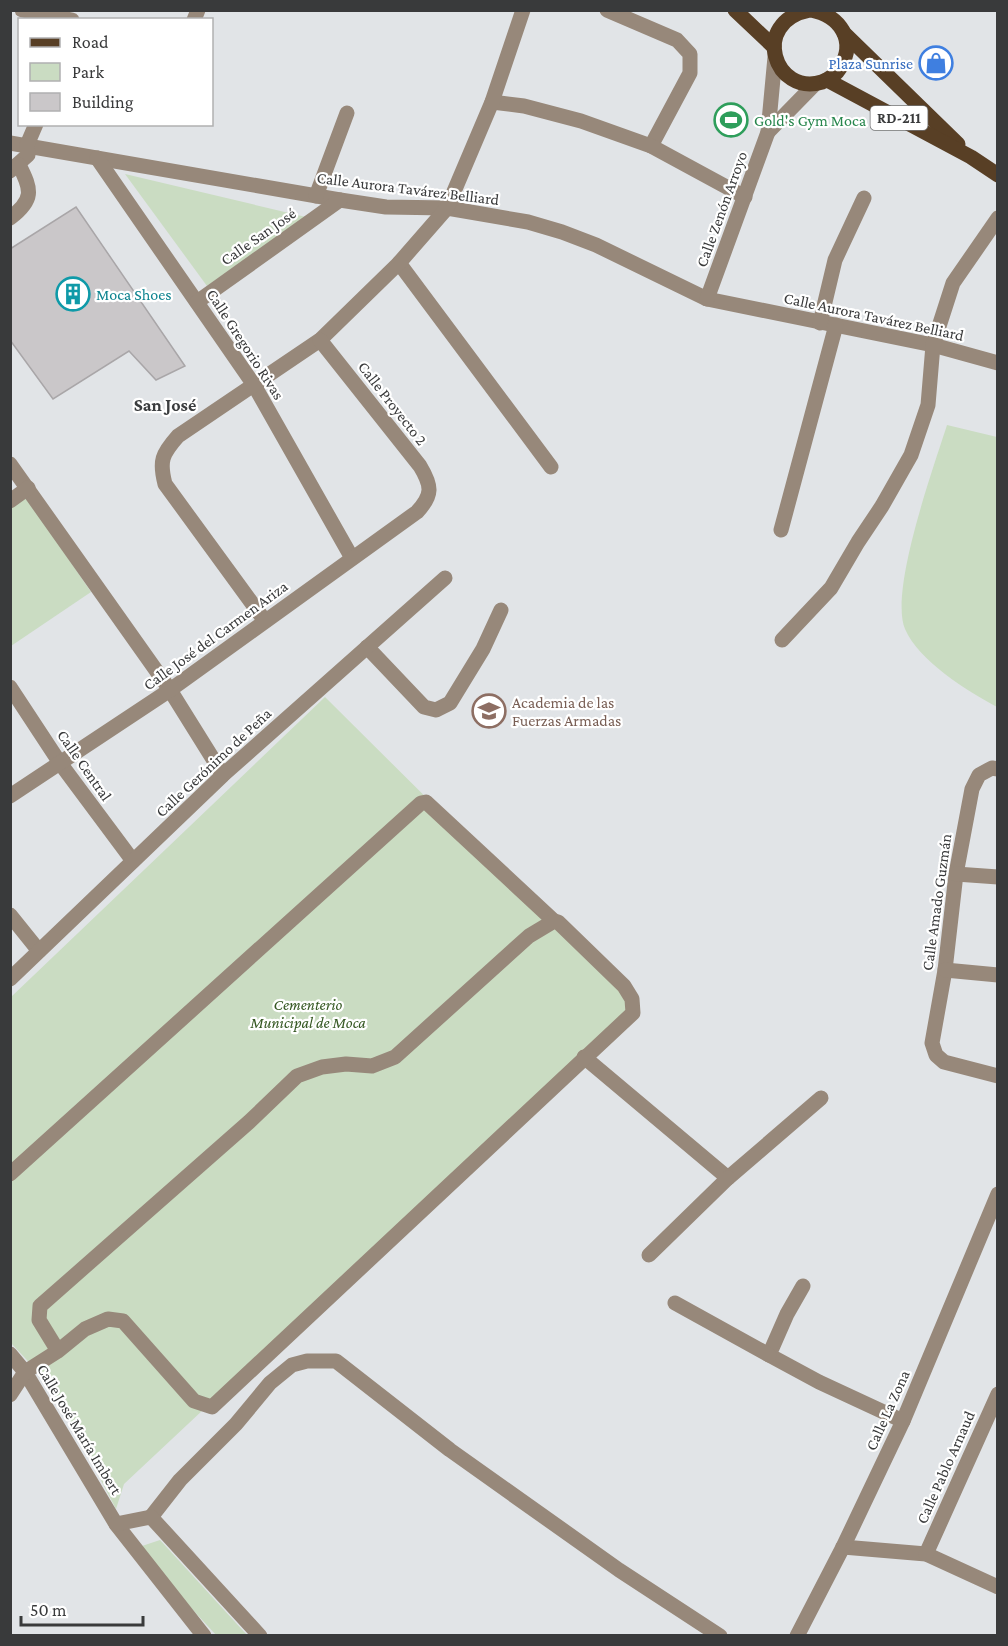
<svg xmlns="http://www.w3.org/2000/svg" width="1008" height="1646" font-family="'Crimson Pro',serif">
	<style>
		.green { fill: #cadcc2 }
		.building { fill: #cac7c9; stroke: #a9a6a8; stroke-width: 1.5 }
		.lines { fill: none; stroke-linecap: round; stroke-linejoin: round }
		.minor { stroke: #97887a; stroke-width: 15 }
		.major { stroke: #583f25; stroke-width: 15 }
		.labels { text-anchor: middle; stroke-width: 4.5; stroke-linejoin: round; paint-order: stroke }
		.shield { fill: #fff; stroke: #747576; stroke-width: 1.5 }
		.shield-label { font-size: 15px; font-weight: bold; fill: #393a3b }
		.shop-label { font-size: 16px; fill: #366cbe; stroke: #fff; text-anchor: end }
		.leisure-label { font-size: 16px; fill: #27864d; stroke: #fff; text-anchor: start }
		.street-label { font-size: 16px; fill: #393a3b; stroke: #fff }
		.culture-label { font-size: 16px; fill: #0d838f; stroke: #fff; text-anchor: start }
		.education-label { font-size: 16px; fill: #785e54; stroke: #fff; text-anchor: start }
		.park-label { font-size: 16px; font-style: italic; fill: #345721; stroke: #fff }
		.neighbourhood-label { font-size: 18px; font-weight: bold; fill: #3b3d3f; stroke: #fff }
	</style>
	<rect width="100%" height="100%" fill="#e1e4e7"/>
	<g class="green">
		<path d="M 125,174 L 306,217 L 207,286 Z"/>
		<path d="M 947,425 L 997,437 L 997,707 C 967,691 919,661 905,629 C 889,591 934,466 947,425 Z"/>
		<path d="M 25,495 L 91,592 L 11,646 L 10,506 Z"/>
		<path d="M 325,697 L 635,1005 L 124,1484 L 116,1509 L 52,1387 L 11,1343 L 11,997 Z"/>
		<path d="M 160,1540 L 247,1635 L 216,1635 L 136,1548 Z"/>
	</g>
	<path class="building" d="M 76,207 L 185,366 L 156,380 L 129,351 L 53,399 L 10,340 L 10,249 Z"/>
	<g class="lines">
		<g class="minor">
			<path d="M 22,10 L 72,20"/>
			<path d="M 607,10 L 677,40 L 690,54 L 690,73 L 651,146"/>
			<path d="M 194,20 L 198,10"/>
			<path d="M 492,102 L 524,106 L 581,121 L 651,146 L 745,197"/>
			<path d="M 768,132 L 815,84"/>
			<path d="M 10,143 L 340,200 L 386,207 L 447,208 L 528,222 L 562,232 L 596,245 L 707,299 L 933,345 L 998,363"/>
			<path d="M 97,158 L 254,385 L 352,558"/>
			<path d="M 10,171 L 28,155 L 27,145 L 36,124"/>
			<path d="M 316,196 L 347,113"/>
			<path d="M 10,218 C 34,200 32,190 19,165"/>
			<path d="M 399,263 L 551,467"/>
			<path d="M 707,299 L 768,132 L 775,57"/>
			<path d="M 197,302 L 340,200"/>
			<path d="M 820,323 L 835,260 L 864,198"/>
			<path d="M 10,464 L 170,690 L 223,775"/>
			<path d="M 10,501 L 28,488"/>
			<path d="M 781,530 L 836,325"/>
			<path d="M 265,621 L 165,484 C 159,461 162,454 178,436 L 320,340 L 399,263 L 447,208 L 492,102 L 523,10"/>
			<path d="M 782,640 L 831,588 L 858,542 L 882,506 L 911,455 L 928,405 L 933,345 L 953,283 L 998,218"/>
			<path d="M 367,647 L 424,707 L 436,710 L 450,703 L 483,649 L 501,610"/>
			<path d="M 10,687 L 60,763 L 133,861"/>
			<path d="M 998,769 L 992,768 L 979,775 L 972,789 L 956,874 L 945,970 L 932,1043 L 936,1055 L 944,1062 L 998,1076"/>
			<path d="M 10,796 L 170,690 L 417,512 C 433,495 432,486 420,466 L 320,340"/>
			<path d="M 956,874 L 998,877"/>
			<path d="M 10,915 L 39,951"/>
			<path d="M 945,970 L 998,975"/>
			<path d="M 10,979 L 223,775 L 445,578"/>
			<path d="M 584,1057 L 728,1178 L 821,1098"/>
			<path d="M 10,1174 L 421,803 L 426,802 L 554,921"/>
			<path d="M 649,1255 L 728,1178"/>
			<path d="M 803,1286 L 787,1314 L 769,1355 L 819,1382 L 903,1421"/>
			<path d="M 675,1303 L 769,1355"/>
			<path d="M 10,1354 L 25,1372 L 116,1524 L 204,1636"/>
			<path d="M 10,1395 L 25,1372 L 58,1351 L 85,1329 L 108,1319 L 123,1321 L 194,1401 L 212,1407 L 633,1013 L 632,999 L 624,986 L 558,922 L 554,921 L 529,936 L 395,1057 L 372,1066 L 346,1064 L 322,1067 L 297,1076 L 249,1122 L 40,1306 L 39,1320 L 58,1351"/>
			<path d="M 151,1517 L 180,1480 L 236,1424 L 270,1383 L 292,1365 L 307,1361 L 336,1361 L 450,1450 L 619,1570 L 720,1636"/>
			<path d="M 116,1524 L 151,1517 L 260,1636"/>
			<path d="M 843,1547 L 926,1554 L 998,1587"/>
			<path d="M 926,1554 L 998,1394"/>
			<path d="M 797,1636 L 843,1547 L 903,1421 L 998,1194"/>
		</g>
		<g class="major">
			<path d="M 735,10 L 774,47"/>
			<path d="M 810,10 C 749,22 775,97 822,82 C 829,79 836,75 840,68 C 857,40 840,16 811,10"/>
			<path d="M 844,33 L 958,144"/>
			<path d="M 827,80 L 971,157 L 998,175"/>
		</g>
	</g>
	<defs>
		<symbol id="shop-ring" viewBox="-11 -11 22 22"><circle r="9.5" fill="#fff" stroke="#3f7fe0" stroke-width="1.5"/><path d="M-5-2.5h2.3a2.7 3.5 0 0 1 5.4 0H5L5.5 6h-11ZM-1.5-2.5h3a1.5 2.3 0 0 0-3 0Z" fill="#3f7fe0"/></symbol>
		<symbol id="stadium-ring" viewBox="-11 -11 22 22"><circle r="9.5" fill="#fff" stroke="#2e9e5b" stroke-width="1.5"/><path d="M0-5a6.5 5 0 1 0 0 10a6.5 5 0 1 0 0-10ZM-3.5-1.8h7v3.6h-7Z" fill="#2e9e5b"/></symbol>
		<symbol id="building-ring" viewBox="-11 -11 22 22"><circle r="9.5" fill="#fff" stroke="#0f9aa8" stroke-width="1.5"/><path d="M-4-6H4V6H1V3H-1V6H-4ZM-2.5-4.3h1.7v1.8h-1.7ZM.8-4.3h1.7v1.8H.8ZM-2.5-1h1.7V.8h-1.7ZM.8-1h1.7V.8H.8Z" fill="#0f9aa8"/></symbol>
		<symbol id="school-ring" viewBox="-11 -11 22 22"><circle r="9.5" fill="#fff" stroke="#8d6e63" stroke-width="1.5"/><path d="M0-5L7-2L0 1L-7-2ZM-4 1L0 2.5L4 1V4Q0 6-4 4Z" fill="#8d6e63"/></symbol>
	</defs>
	<g fill-rule="evenodd">
		<use href="#shop-ring" x="917" y="44" width="38" height="38"/>
		<use href="#stadium-ring" x="712" y="101" width="38" height="38"/>
		<use href="#building-ring" x="54" y="275" width="38" height="38"/>
		<use href="#school-ring" x="470" y="692" width="38" height="38"/>
	</g>
	<g class="labels">
		<rect class="shield" x="870.5" y="106" width="57" height="24" rx="4.5"/>
		<g class="shield-label">
			<text x="899" y="123">RD-211</text>
		</g>
		<g class="shop-label">
			<text x="913" y="69">Plaza Sunrise</text>
		</g>
		<g class="leisure-label">
			<text x="754" y="126">Gold's Gym Moca</text>
		</g>
		<g class="street-label">
			<text transform="translate(408 188) rotate(7)" y="6">Calle Aurora Tavárez Belliard</text>
			<text transform="translate(721 209) rotate(-70)" y="6">Calle Zenón Arroyo</text>
			<text transform="translate(258 236) rotate(-35)" y="6">Calle San José</text>
			<text transform="translate(874 316) rotate(12)" y="6">Calle Aurora Tavárez Belliard</text>
			<text transform="translate(246 344) rotate(57)" y="6">Calle Gregorio Rivas</text>
			<text transform="translate(393 403) rotate(52)" y="6">Calle Proyecto 2</text>
			<text transform="translate(215 635) rotate(-36)" y="6">Calle José del Carmen Ariza</text>
			<text transform="translate(213 762) rotate(-43)" y="6">Calle Gerónimo de Peña</text>
			<text transform="translate(85 765) rotate(55)" y="6">Calle Central</text>
			<text transform="translate(936 902) rotate(-82)" y="6">Calle Amado Guzmán</text>
			<text transform="translate(887 1410) rotate(-66)" y="6">Calle La Zona</text>
			<text transform="translate(80 1429) rotate(59)" y="6">Calle José María Imbert</text>
			<text transform="translate(945 1467) rotate(-66)" y="6">Calle Pablo Arnaud</text>
		</g>
		<g class="culture-label">
			<text x="96" y="300">Moca Shoes</text>
		</g>
		<g class="education-label">
			<text x="512" y="708">Academia de las<tspan x="512" dy="18">Fuerzas Armadas</tspan></text>
		</g>
		<g class="park-label">
			<text x="308" y="1010">Cementerio<tspan x="308" dy="18">Municipal de Moca</tspan></text>
		</g>
		<g class="neighbourhood-label">
			<text x="165" y="411">San José</text>
		</g>
	</g>
	<rect width="1008" height="1646" fill="none" stroke="#393a3b" stroke-width="24"/>
	<rect x="18" y="18" width="195" height="108" fill="#ffffff" stroke="#b0b0b1" stroke-width="1.5"/>
	<rect x="30" y="38" width="30" height="9" fill="#583f25" stroke="#b0b0b1" stroke-width="1.5"/>
	<text x="72" y="48" font-size="18" fill="#393a3b">Road</text>
	<rect x="30" y="63" width="30" height="18" fill="#cadcc2" stroke="#b0b0b1" stroke-width="1.5"/>
	<text x="72" y="78" font-size="18" fill="#393a3b">Park</text>
	<rect x="30" y="93" width="30" height="18" fill="#cac7c9" stroke="#b0b0b1" stroke-width="1.5"/>
	<text x="72" y="108" font-size="18" fill="#393a3b">Building</text>
	<path d="M21 1616v9h122v-9" fill="none" stroke="#393a3b" stroke-width="3"/>
	<text x="30" y="1616" font-size="18" fill="#393a3b" stroke="#ffffff" stroke-width="4.5" paint-order="stroke">50 m</text>
</svg>
